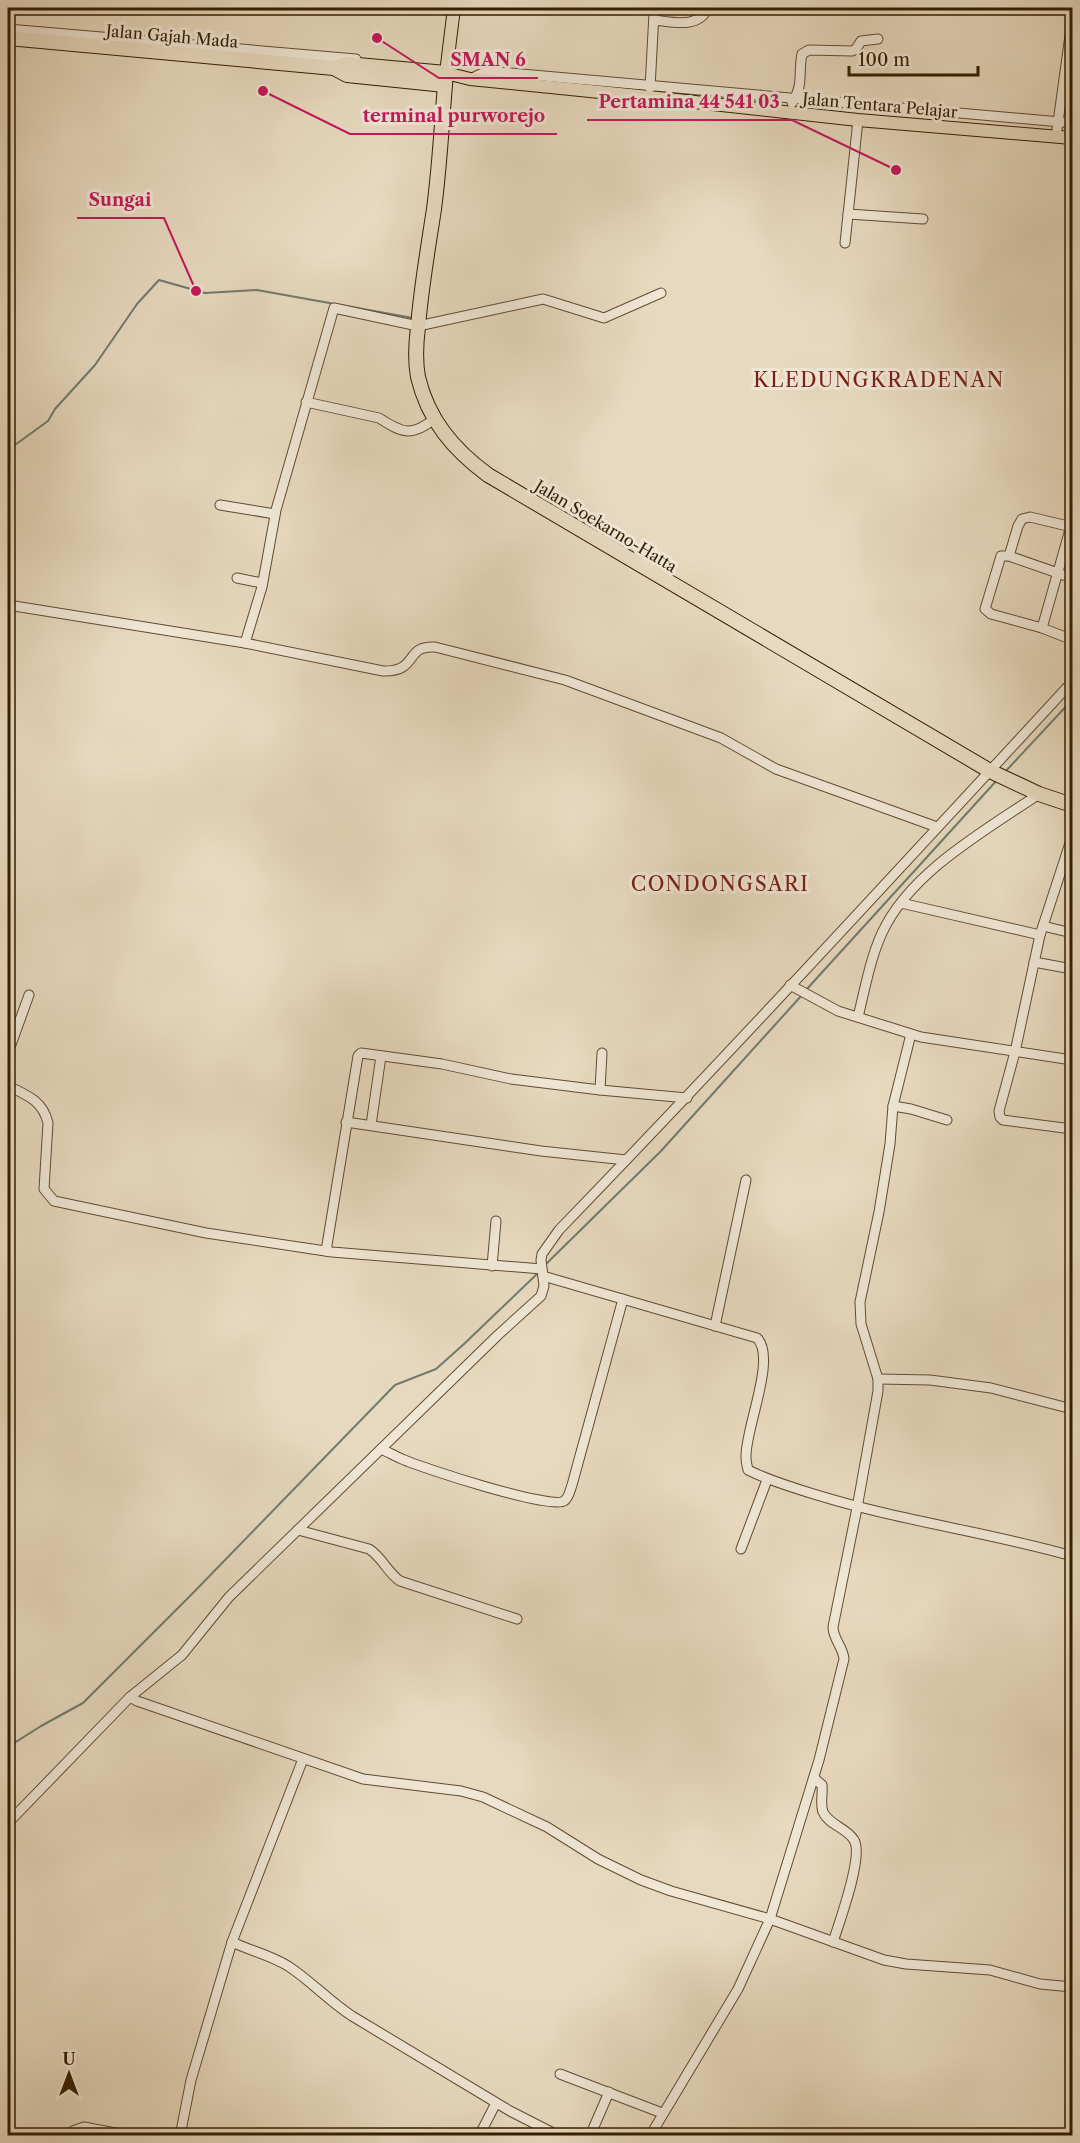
<svg xmlns="http://www.w3.org/2000/svg" width="1080" height="2143" font-family="'Libre Caslon Text',serif">
	<style>
		.lines { fill: none; stroke-linecap: round; stroke-linejoin: round }
		.stream { stroke: #707b6f; stroke-width: 2 }
		.minor-casing { stroke: #604c30; stroke-width: 11 }
		.major-casing { stroke: #331d00; stroke-width: 14 }
		.highway-casing { stroke: #331d00; stroke-width: 16 }
		.minor { stroke: #efe6d5; stroke-width: 9 }
		.major { stroke: #e7d9bf; stroke-width: 12 }
		.highway { stroke: #e7d9bf; stroke-width: 14 }
		.labels { text-anchor: middle; stroke-width: 6; stroke-linejoin: round; paint-order: stroke }
		.street-label { font-size: 16px; fill: #331d00; stroke: #efe6d5 }
		.quarter-label { font-size: 20px; letter-spacing: 1.5px; fill: #7a1f14; stroke: #efe6d5 }
		.leader { fill: none; stroke: #c2185b; stroke-width: 2 }
		.callout-dot { fill: #c2185b; stroke: #efe6d5; stroke-width: 2 }
		.callout-label { font-size: 18px; text-anchor: middle; font-weight: bold; fill: #c2185b; stroke: #efe6d5; stroke-width: 6; stroke-linejoin: round; paint-order: stroke }
	</style>
	<rect width="100%" height="100%" fill="#e7d9bf"/>
	<filter id="stains"><feTurbulence type="fractalNoise" baseFrequency=".00333" numOctaves="4"/><feColorMatrix values="0 0 0 0 .2 0 0 0 0 .09 0 0 0 0 .02 0 0 0 .5 -.17"/></filter>
	<radialGradient id="worn" r=".72"><stop offset=".6" stop-color="#630" stop-opacity="0"/><stop offset="1" stop-color="#630" stop-opacity=".3"/></radialGradient>
	<g class="lines">
		<g class="stream">
			<path d="M 8,450 L 48,421 L 55,409 L 95,365 L 137,304 L 159,280 L 205,293 L 257,290 L 413,318"/>
			<path d="M 1004,773 L 1072,700"/>
			<path d="M 806,990 L 998,779"/>
			<path d="M 544,1266 L 661,1151 L 802,995"/>
			<path d="M 8,1747 L 41,1726 L 83,1703 L 191,1595 L 395,1385 L 436,1369 L 464,1344 L 538,1273"/>
		</g>
		<defs>
			<g id="minor">
				<path d="M 8,17 L 10,8"/>
				<path d="M 654,20 C 674,22 698,29 708,8"/>
				<path d="M 8,29 L 356,59"/>
				<path d="M 472,78 L 487,71 L 1072,123"/>
				<path d="M 650,88 L 654,13"/>
				<path d="M 792,103 C 804,85 798,73 802,54 L 809,50 L 852,51 L 856,49 L 861,41 L 878,39"/>
				<path d="M 1056,137 L 1072,21"/>
				<path d="M 848,214 L 923,219"/>
				<path d="M 845,243 L 858,120"/>
				<path d="M 306,402 L 379,418 C 402,433 412,437 434,419"/>
				<path d="M 220,505 L 275,514"/>
				<path d="M 1072,527 L 1030,517 L 1022,519 L 1018,526 L 1009,556 L 1001,556 L 985,609 L 991,614 L 1042,628 L 1065,637 L 1070,635 L 1072,623"/>
				<path d="M 1009,556 L 1072,578"/>
				<path d="M 237,578 L 262,583"/>
				<path d="M 8,605 L 245,643 L 383,671 C 419,672 404,645 435,647 L 565,680 L 721,738 L 776,769 L 937,827"/>
				<path d="M 1042,628 L 1071,526"/>
				<path d="M 245,643 L 262,587 L 276,510 L 334,308 L 418,326 L 543,299 L 604,318 L 661,293"/>
				<path d="M 1072,837 L 1040,935 L 1015,1052 L 999,1111 L 1000,1117 L 1003,1120 L 1072,1129"/>
				<path d="M 901,903 L 1040,935"/>
				<path d="M 1043,926 L 1072,933"/>
				<path d="M 1034,962 L 1072,969"/>
				<path d="M 790,985 L 838,1011 L 921,1037 L 1072,1060"/>
				<path d="M 858,1017 C 865,989 870,959 882,933 C 910,872 986,830 1039,794"/>
				<path d="M 8,1053 L 29,995"/>
				<path d="M 8,1086 C 27,1095 43,1101 48,1123 L 44,1189 L 54,1201 L 206,1233 L 332,1252 L 542,1269"/>
				<path d="M 600,1090 L 602,1053"/>
				<path d="M 893,1106 L 911,1109 L 947,1120"/>
				<path d="M 346,1122 L 541,1151 L 626,1160"/>
				<path d="M 371,1125 L 381,1056"/>
				<path d="M 326,1251 L 358,1056 L 361,1053 L 442,1064 L 511,1079 L 600,1090 L 687,1098"/>
				<path d="M 492,1266 L 496,1221"/>
				<path d="M 543,1276 L 757,1338 C 777,1358 745,1429 746,1457 C 746,1461 747,1466 748,1470 C 770,1481 794,1488 817,1495 C 901,1521 988,1532 1072,1556"/>
				<path d="M 715,1326 L 746,1180"/>
				<path d="M 878,1379 L 930,1380 L 991,1388 L 1072,1409"/>
				<path d="M 381,1449 C 388,1452 395,1456 402,1459 C 422,1468 551,1510 564,1501 C 569,1498 570,1490 572,1485 L 623,1299"/>
				<path d="M 298,1530 L 369,1549 C 382,1557 387,1572 400,1581 L 517,1619"/>
				<path d="M 741,1549 L 767,1480"/>
				<path d="M 130,1697 L 137,1701 L 363,1779 L 461,1791 L 483,1797 L 547,1827 L 598,1859 L 641,1880 L 671,1891 L 770,1919 L 884,1960 L 906,1964 L 990,1970 L 1040,1984 L 1072,1987"/>
				<path d="M 303,1759 L 232,1942 C 251,1951 270,1955 288,1966 C 311,1981 329,2001 352,2016 L 510,2111 L 559,2136"/>
				<path d="M 814,1778 L 822,1785 C 823,1794 820,1804 823,1812 C 829,1825 847,1828 854,1840 C 864,1856 839,1923 833,1942"/>
				<path d="M 8,1823 L 130,1697 L 182,1655 L 229,1597 L 498,1335 L 541,1296 L 544,1286 L 541,1260 L 542,1254 L 559,1230 C 733,1050 902,866 1072,682"/>
				<path d="M 560,2074 L 662,2113"/>
				<path d="M 70,2136 L 73,2131 L 84,2127 L 131,2136"/>
				<path d="M 180,2136 L 191,2080 L 232,1942"/>
				<path d="M 479,2136 L 496,2103"/>
				<path d="M 590,2136 L 609,2092"/>
				<path d="M 650,2136 L 738,1989 L 770,1919 L 819,1760 L 844,1659 C 843,1647 833,1639 833,1627 L 857,1508 L 878,1391 L 878,1379 L 861,1324 L 860,1302 L 879,1212 L 890,1144 L 893,1106 L 911,1034"/>
			</g>
			<path id="major" d="M 454,8 L 446,73 L 470,79 L 649,97 L 858,120 L 1072,138"/>
			<g id="highway">
				<path d="M 8,38 L 334,68 L 347,75 L 445,85"/>
				<path d="M 334,68 L 347,64 L 446,73 C 442,118 440,164 434,209 C 428,249 421,288 418,327 C 416,343 415,361 418,377 C 428,420 454,450 488,475 L 990,771 L 1039,794 L 1072,805"/>
			</g>
		</defs>
		<use href="#minor" class="minor-casing"/>
		<use href="#major" class="major-casing"/>
		<use href="#highway" class="highway-casing"/>
		<use href="#minor" class="minor"/>
		<use href="#major" class="major"/>
		<use href="#highway" class="highway"/>
	</g>
	<g class="labels">
		<g class="street-label">
			<text transform="translate(172 36) rotate(5)" y="6">Jalan Gajah Mada</text>
			<text transform="translate(880 105) rotate(5)" y="6">Jalan Tentara Pelajar</text>
			<text transform="translate(606 526) rotate(31)" y="6">Jalan Soekarno-Hatta</text>
		</g>
		<g class="quarter-label">
			<text x="879" y="387">KLEDUNGKRADENAN</text>
			<text x="720" y="891">CONDONGSARI</text>
		</g>
	</g>
	<path class="leader" d="M377 38L439 78H538M896 170L792 120H587M263 91L350 134H557M196 291L164 218H77"/>
	<g class="callout-dot">
		<circle cx="377" cy="38" r="6"/>
		<circle cx="896" cy="170" r="6"/>
		<circle cx="263" cy="91" r="6"/>
		<circle cx="196" cy="291" r="6"/>
	</g>
	<g class="callout-label">
		<text x="488" y="66">SMAN 6</text>
		<text x="689" y="108">Pertamina 44 541 03</text>
		<text x="454" y="122">terminal purworejo</text>
		<text x="120" y="206">Sungai</text>
	</g>
	<rect width="1080" height="2143" fill="none" stroke="#e7d9bf" stroke-width="30"/>
	<rect x="9" y="9" width="1062" height="2125" fill="none" stroke="#331d00" stroke-width="3"/>
	<rect x="15" y="15" width="1050" height="2113" fill="none" stroke="#331d00" stroke-width="1.5"/>
	<g transform="translate(69 2074)" stroke="#efe6d5" stroke-width="4.5" paint-order="stroke">
	<path d="M0-4.5L10 22L0 15L-10 22Z" fill="#331d00"/>
	<text y="-9" font-size="16" font-weight="bold" text-anchor="middle" fill="#331d00">U</text>
	</g>
	<path d="M849 66v9h129v-9" fill="none" stroke="#331d00" stroke-width="3"/>
	<text x="858" y="66" font-size="18" fill="#331d00" stroke="#efe6d5" stroke-width="4.5" paint-order="stroke">100 m</text>
	<rect width="100%" height="100%" filter="url(#stains)"/>
	<rect width="100%" height="100%" fill="url(#worn)"/>
</svg>
